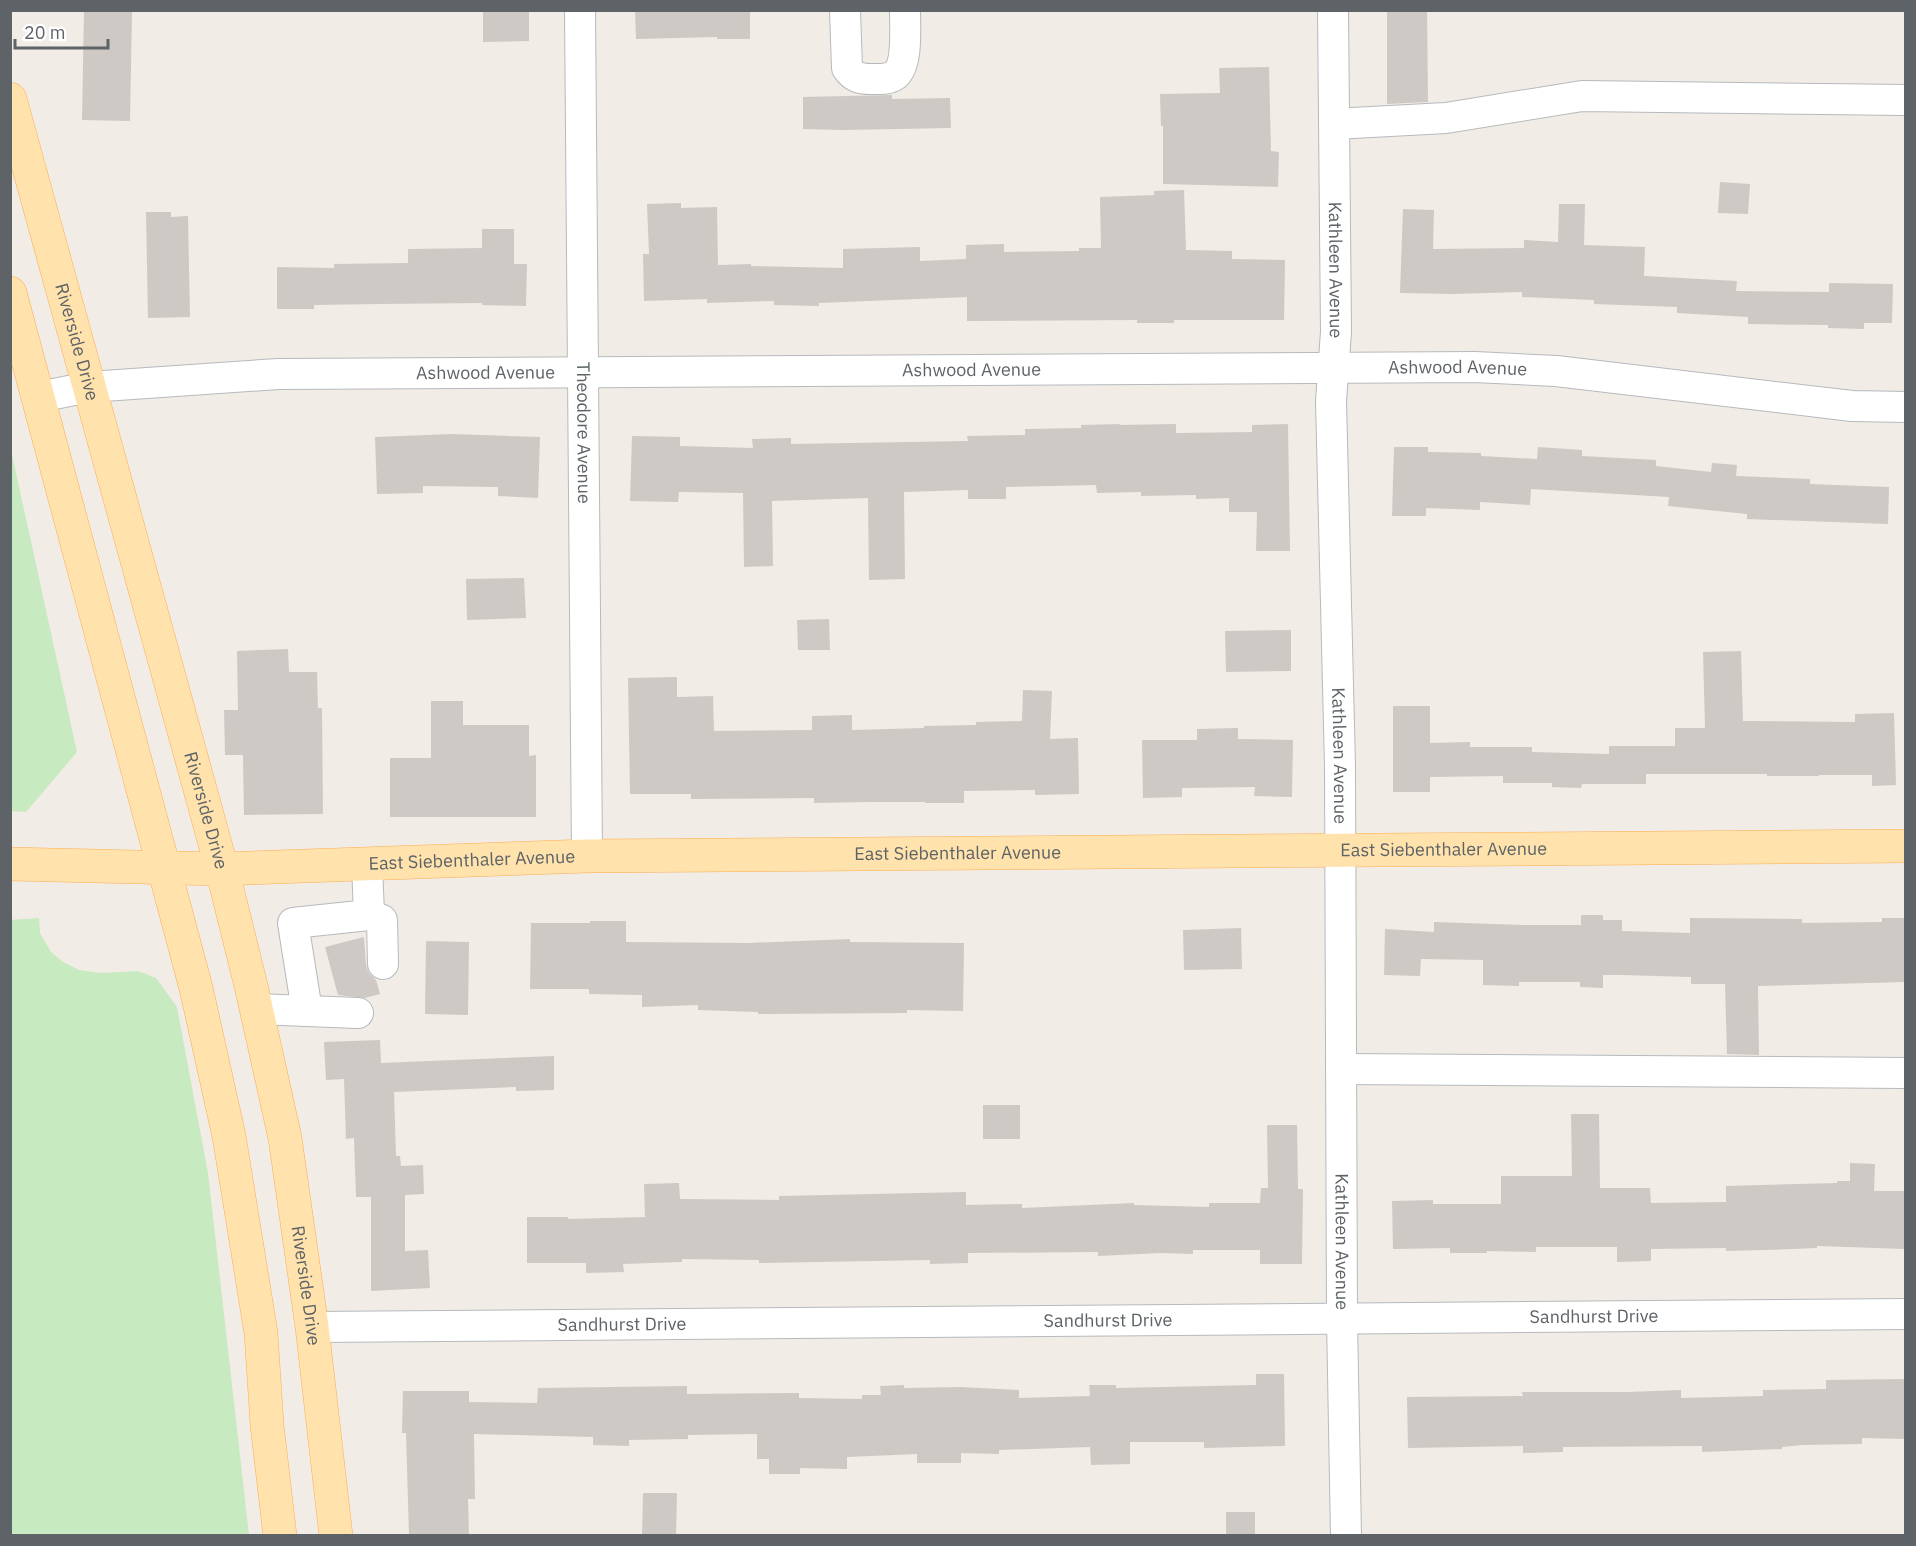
<svg xmlns="http://www.w3.org/2000/svg" width="1916" height="1546" font-family="'IBM Plex Sans',sans-serif">
	<style>
		.green { fill: #c8eac0 }
		.building { fill: #cec9c4 }
		.lines { fill: none; stroke-linecap: round; stroke-linejoin: round }
		.minor-casing { stroke: #b6babd; stroke-width: 32 }
		.major-casing { stroke: #fcad53; stroke-width: 34 }
		.minor { stroke: #fff; stroke-width: 30 }
		.major { stroke: #ffe2ac; stroke-width: 33 }
		.labels { text-anchor: middle; stroke-width: 6; stroke-linejoin: round; paint-order: stroke }
		.street-label { font-size: 18px; fill: #5d6367; stroke: #fff }
	</style>
	<rect width="100%" height="100%" fill="#f1ece5"/>
	<g class="green">
		<path d="M 11,450 L 77,752 L 26,812 L 10,811 Z"/>
		<path d="M 39,918 L 40,933 L 51,952 L 63,962 L 79,970 L 101,973 L 138,971 L 156,978 L 177,1007 L 208,1173 L 249,1535 L 11,1535 L 10,920 Z"/>
	</g>
	<g class="building">
		<path d="M 84,10 L 132,10 L 130,121 L 82,120 Z"/>
		<path d="M 483,10 L 529,10 L 529,41 L 483,42 Z"/>
		<path d="M 635,10 L 750,10 L 750,39 L 717,39 L 717,37 L 636,39 Z"/>
		<path d="M 1387,10 L 1427,10 L 1428,102 L 1387,104 Z"/>
		<path d="M 1269,67 L 1271,151 L 1279,152 L 1278,187 L 1163,184 L 1163,126 L 1161,126 L 1160,94 L 1220,93 L 1219,68 Z"/>
		<path d="M 892,95 L 892,99 L 950,98 L 951,128 L 842,130 L 803,129 L 803,97 Z"/>
		<path d="M 1720,182 L 1750,184 L 1748,214 L 1718,213 Z"/>
		<path d="M 1184,190 L 1186,250 L 1232,251 L 1232,259 L 1285,260 L 1284,320 L 1174,320 L 1174,323 L 1137,323 L 1137,320 L 967,321 L 967,297 L 819,303 L 819,306 L 774,305 L 774,301 L 707,303 L 707,299 L 644,301 L 643,254 L 649,254 L 647,204 L 681,203 L 681,208 L 717,207 L 718,265 L 751,264 L 751,266 L 843,268 L 843,249 L 920,247 L 920,261 L 966,259 L 966,245 L 1004,244 L 1004,252 L 1079,251 L 1079,248 L 1101,248 L 1100,197 L 1154,195 L 1154,191 Z"/>
		<path d="M 1559,204 L 1585,204 L 1584,245 L 1645,247 L 1644,276 L 1737,281 L 1736,291 L 1829,292 L 1829,283 L 1893,284 L 1892,323 L 1864,323 L 1864,329 L 1828,328 L 1828,325 L 1748,324 L 1748,317 L 1677,313 L 1677,307 L 1594,304 L 1594,300 L 1522,297 L 1522,292 L 1453,294 L 1400,293 L 1403,209 L 1434,210 L 1433,249 L 1524,248 L 1524,240 L 1558,242 Z"/>
		<path d="M 146,212 L 171,212 L 171,217 L 188,216 L 190,317 L 148,318 Z"/>
		<path d="M 482,229 L 514,229 L 514,264 L 527,264 L 526,306 L 482,305 L 482,303 L 379,304 L 314,305 L 314,309 L 277,309 L 277,267 L 334,268 L 334,264 L 408,263 L 408,249 L 482,248 Z"/>
		<path d="M 1120,424 L 1120,425 L 1176,424 L 1176,433 L 1252,432 L 1252,425 L 1288,424 L 1290,551 L 1256,551 L 1257,512 L 1229,512 L 1229,498 L 1196,499 L 1196,495 L 1141,496 L 1141,492 L 1097,493 L 1096,485 L 1006,487 L 1006,499 L 968,499 L 968,490 L 904,492 L 905,579 L 869,580 L 868,498 L 772,501 L 773,566 L 744,567 L 743,493 L 679,492 L 678,502 L 630,501 L 632,436 L 680,437 L 680,446 L 753,448 L 752,439 L 791,438 L 791,444 L 968,441 L 967,436 L 1025,435 L 1025,429 L 1081,428 L 1081,425 Z"/>
		<path d="M 452,434 L 540,437 L 538,498 L 498,496 L 498,487 L 423,486 L 423,493 L 377,494 L 375,437 Z"/>
		<path d="M 1394,447 L 1428,447 L 1428,452 L 1481,453 L 1481,456 L 1537,459 L 1538,447 L 1582,450 L 1582,456 L 1656,460 L 1656,466 L 1711,472 L 1712,463 L 1737,465 L 1736,476 L 1810,479 L 1810,484 L 1889,487 L 1888,524 L 1747,519 L 1747,514 L 1668,506 L 1669,497 L 1531,489 L 1530,505 L 1480,502 L 1480,510 L 1426,508 L 1426,516 L 1392,516 Z"/>
		<path d="M 524,578 L 526,618 L 467,620 L 466,579 Z"/>
		<path d="M 829,619 L 830,650 L 798,650 L 797,620 Z"/>
		<path d="M 1291,630 L 1291,671 L 1226,672 L 1225,631 Z"/>
		<path d="M 288,649 L 289,672 L 317,672 L 318,708 L 322,708 L 323,814 L 244,815 L 243,755 L 225,755 L 224,710 L 238,710 L 237,651 Z"/>
		<path d="M 1741,651 L 1743,721 L 1855,722 L 1855,714 L 1894,713 L 1896,785 L 1872,786 L 1872,775 L 1819,775 L 1819,776 L 1767,776 L 1767,774 L 1646,774 L 1646,784 L 1582,784 L 1581,788 L 1552,787 L 1552,783 L 1503,783 L 1503,776 L 1430,777 L 1430,792 L 1393,792 L 1393,706 L 1430,706 L 1430,743 L 1470,742 L 1470,747 L 1532,747 L 1532,752 L 1609,754 L 1609,746 L 1675,746 L 1675,728 L 1705,728 L 1703,652 Z"/>
		<path d="M 677,677 L 677,697 L 713,696 L 714,731 L 812,730 L 812,716 L 852,715 L 852,730 L 924,728 L 924,726 L 976,725 L 976,722 L 1022,721 L 1023,690 L 1052,691 L 1050,739 L 1078,738 L 1079,794 L 1035,795 L 1035,790 L 964,791 L 964,803 L 925,803 L 925,802 L 869,802 L 814,803 L 814,798 L 691,799 L 691,794 L 630,794 L 628,678 Z"/>
		<path d="M 431,701 L 463,701 L 463,725 L 529,725 L 529,756 L 536,755 L 536,817 L 390,817 L 390,758 L 431,758 Z"/>
		<path d="M 1238,728 L 1238,739 L 1293,740 L 1292,797 L 1254,796 L 1255,787 L 1182,788 L 1182,797 L 1143,798 L 1142,740 L 1197,740 L 1197,729 Z"/>
		<path d="M 1581,915 L 1603,915 L 1603,920 L 1622,920 L 1622,931 L 1690,933 L 1690,918 L 1802,919 L 1802,923 L 1882,922 L 1882,918 L 1905,918 L 1905,982 L 1758,986 L 1759,1055 L 1727,1054 L 1725,984 L 1691,984 L 1691,977 L 1621,975 L 1603,975 L 1603,988 L 1580,987 L 1580,982 L 1519,982 L 1519,986 L 1483,985 L 1483,960 L 1421,959 L 1420,976 L 1384,975 L 1385,929 L 1434,932 L 1434,922 L 1524,925 L 1581,925 Z"/>
		<path d="M 590,921 L 626,921 L 626,942 L 748,943 L 850,939 L 850,942 L 964,943 L 963,1011 L 907,1010 L 907,1013 L 758,1014 L 758,1012 L 698,1010 L 698,1005 L 642,1007 L 642,995 L 589,994 L 589,989 L 530,989 L 531,923 L 590,923 Z"/>
		<path d="M 1241,928 L 1242,969 L 1184,970 L 1183,930 Z"/>
		<path d="M 364,937 L 366,965 L 369,973 L 376,980 L 380,994 L 365,998 L 338,995 L 325,947 Z"/>
		<path d="M 426,941 L 469,942 L 468,1015 L 425,1014 Z"/>
		<path d="M 380,1040 L 381,1063 L 554,1056 L 554,1090 L 516,1091 L 516,1087 L 394,1092 L 396,1156 L 400,1156 L 401,1166 L 423,1165 L 424,1194 L 405,1195 L 405,1251 L 428,1250 L 430,1288 L 371,1291 L 371,1197 L 356,1197 L 354,1138 L 346,1139 L 344,1079 L 326,1080 L 324,1042 Z"/>
		<rect x="983" y="1105" width="37" height="34"/>
		<path d="M 1571,1114 L 1599,1114 L 1600,1188 L 1650,1188 L 1651,1203 L 1726,1202 L 1726,1186 L 1837,1183 L 1837,1181 L 1850,1181 L 1850,1163 L 1875,1164 L 1874,1191 L 1905,1191 L 1905,1249 L 1817,1246 L 1817,1248 L 1764,1250 L 1726,1251 L 1726,1248 L 1651,1249 L 1651,1261 L 1617,1262 L 1617,1247 L 1536,1247 L 1536,1252 L 1487,1251 L 1487,1253 L 1450,1253 L 1450,1248 L 1393,1249 L 1392,1201 L 1433,1200 L 1433,1204 L 1501,1204 L 1501,1176 L 1572,1176 Z"/>
		<path d="M 1267,1125 L 1297,1125 L 1298,1189 L 1303,1189 L 1302,1264 L 1260,1264 L 1260,1250 L 1193,1250 L 1193,1254 L 1161,1253 L 1098,1256 L 1098,1252 L 968,1253 L 968,1263 L 930,1264 L 930,1260 L 759,1263 L 759,1260 L 682,1259 L 682,1262 L 623,1264 L 624,1272 L 586,1273 L 586,1263 L 527,1263 L 527,1217 L 568,1217 L 568,1219 L 645,1217 L 644,1184 L 679,1183 L 680,1199 L 779,1200 L 779,1196 L 966,1192 L 966,1205 L 1022,1204 L 1022,1208 L 1134,1203 L 1134,1205 L 1209,1207 L 1209,1203 L 1260,1203 L 1261,1188 L 1268,1188 Z"/>
		<path d="M 1256,1374 L 1284,1374 L 1285,1446 L 1204,1448 L 1204,1442 L 1130,1442 L 1130,1464 L 1091,1465 L 1090,1447 L 999,1450 L 999,1454 L 961,1453 L 961,1463 L 917,1463 L 917,1454 L 847,1457 L 847,1469 L 800,1468 L 800,1474 L 769,1474 L 769,1459 L 757,1459 L 757,1434 L 688,1435 L 688,1439 L 629,1440 L 629,1446 L 593,1445 L 593,1437 L 474,1434 L 475,1499 L 468,1499 L 469,1536 L 409,1536 L 406,1433 L 402,1433 L 403,1391 L 469,1391 L 469,1402 L 537,1403 L 538,1388 L 687,1386 L 687,1394 L 799,1393 L 799,1398 L 862,1399 L 862,1395 L 881,1395 L 880,1386 L 904,1385 L 904,1388 L 961,1387 L 1019,1390 L 1019,1398 L 1090,1396 L 1089,1385 L 1116,1385 L 1116,1388 L 1256,1385 Z"/>
		<path d="M 1905,1379 L 1905,1439 L 1862,1438 L 1862,1444 L 1802,1445 L 1782,1447 L 1782,1449 L 1702,1452 L 1702,1446 L 1563,1447 L 1563,1452 L 1523,1453 L 1523,1446 L 1408,1448 L 1407,1397 L 1523,1396 L 1522,1392 L 1628,1392 L 1681,1390 L 1681,1398 L 1763,1396 L 1763,1390 L 1826,1389 L 1826,1380 Z"/>
		<path d="M 643,1493 L 677,1493 L 676,1536 L 642,1536 Z"/>
		<rect x="1226" y="1512" width="29" height="24"/>
	</g>
	<g class="lines">
		<defs>
			<g id="minor">
				<path id="s1" d="M 580,10 L 587,856"/>
				<path d="M 845,10 L 847,68 C 853,77 860,79 871,79 C 879,79 888,80 895,75 C 908,65 905,27 905,10"/>
				<path id="s2" d="M 1333,10 L 1336,332 L 1331,401 L 1340,766 L 1342,1319 L 1346,1536"/>
				<path d="M 1334,124 L 1446,118 L 1582,96 L 1906,100"/>
				<path id="s3" d="M 39,397 L 89,387 L 278,374 L 1475,367 L 1556,371 L 1852,406 L 1906,407"/>
				<path d="M 369,915 L 382,920 L 383,964"/>
				<path d="M 256,1009 L 358,1013"/>
				<path d="M 307,1011 L 293,923 L 369,915 L 367,864"/>
				<path d="M 1341,1069 L 1906,1073"/>
				<path id="s4" d="M 312,1327 L 1906,1314"/>
			</g>
			<g id="major">
				<path id="s5" d="M 10,99 L 222,869 L 252,990 L 285,1138 L 312,1327 L 336,1536"/>
				<path d="M 10,293 L 196,988 L 229,1136 L 261,1333 L 267,1425 L 280,1536"/>
				<path id="s6" d="M 10,864 L 222,869 L 587,856 L 1906,846"/>
			</g>
		</defs>
		<use href="#minor" class="minor-casing"/>
		<use href="#major" class="major-casing"/>
		<use href="#minor" class="minor"/>
		<use href="#major" class="major"/>
	</g>
	<g class="labels">
		<g class="street-label">
			<text dy="6" stroke="none"><textPath href="#s2" startOffset="260">Kathleen Avenue</textPath></text>
			<text dy="6" stroke="none"><textPath href="#s5" startOffset="252">Riverside Drive</textPath></text>
			<text dy="6" stroke="none"><textPath href="#s3" startOffset="1420">Ashwood Avenue</textPath></text>
			<text dy="6" stroke="none"><textPath href="#s3" startOffset="934">Ashwood Avenue</textPath></text>
			<text dy="6" stroke="none"><textPath href="#s3" startOffset="448">Ashwood Avenue</textPath></text>
			<text dy="6" stroke="none"><textPath href="#s1" startOffset="423">Theodore Avenue</textPath></text>
			<text dy="6" stroke="none"><textPath href="#s2" startOffset="746">Kathleen Avenue</textPath></text>
			<text dy="6" stroke="none"><textPath href="#s5" startOffset="738">Riverside Drive</textPath></text>
			<text dy="6" stroke="none"><textPath href="#s6" startOffset="1434">East Siebenthaler Avenue</textPath></text>
			<text dy="6" stroke="none"><textPath href="#s6" startOffset="948">East Siebenthaler Avenue</textPath></text>
			<text dy="6" stroke="none"><textPath href="#s6" startOffset="462">East Siebenthaler Avenue</textPath></text>
			<text dy="6" stroke="none"><textPath href="#s2" startOffset="1232">Kathleen Avenue</textPath></text>
			<text dy="6" stroke="none"><textPath href="#s5" startOffset="1224">Riverside Drive</textPath></text>
			<text dy="6" stroke="none"><textPath href="#s4" startOffset="1282">Sandhurst Drive</textPath></text>
			<text dy="6" stroke="none"><textPath href="#s4" startOffset="796">Sandhurst Drive</textPath></text>
			<text dy="6" stroke="none"><textPath href="#s4" startOffset="310">Sandhurst Drive</textPath></text>
		</g>
	</g>
	<rect width="1916" height="1546" fill="none" stroke="#5d6367" stroke-width="24"/>
	<path d="M15 39v9h93v-9" fill="none" stroke="#5d6367" stroke-width="3"/>
	<text x="24" y="39" font-size="18" fill="#5d6367" stroke="#ffffff" stroke-width="4.5" paint-order="stroke">20 m</text>
</svg>
